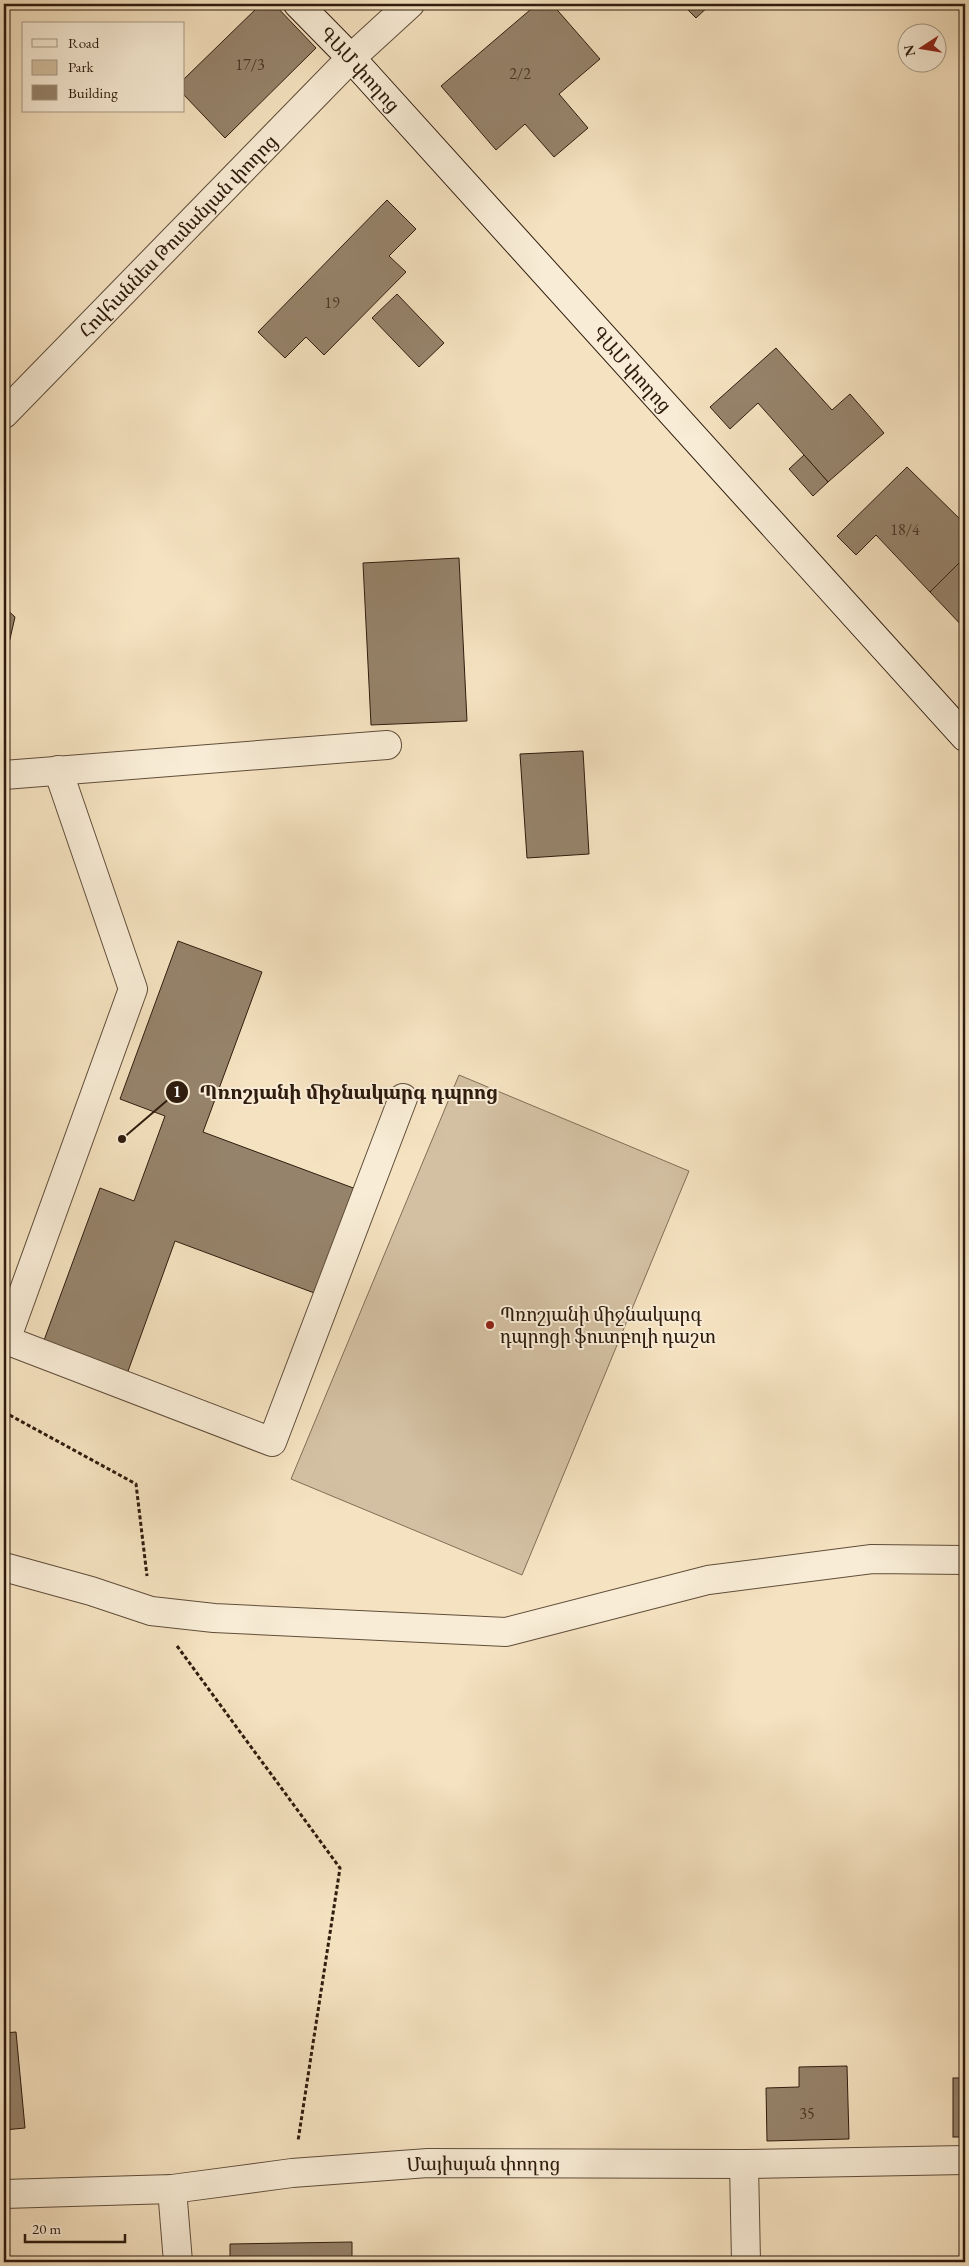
<svg xmlns="http://www.w3.org/2000/svg" width="969" height="2266" font-family="'EB Garamond','Noto Serif Armenian',serif">
	<style>
		.green { fill: #d3c0a2; stroke: #816e58 }
		.building { fill: #96836b; stroke: #2f1c0e }
		.lines { fill: none; stroke-linecap: round; stroke-linejoin: round }
		.street-casing { stroke: #604e3a; stroke-width: 30 }
		.secondary-casing { stroke: #2f1c0e; stroke-width: 30 }
		.path { stroke: #2f1c0e; stroke-width: 3; stroke-dasharray: 4 2.5; stroke-linecap: butt }
		.street { stroke: #f8ecd6; stroke-width: 28 }
		.secondary { stroke: #f8ecd6; stroke-width: 28 }
		.poi-dot { fill: #8f2418; stroke: #f8ecd6; stroke-width: 2 }
		.labels { text-anchor: middle; stroke-width: 4; stroke-linejoin: round; paint-order: stroke }
		.number-label { font-size: 16px; fill: #493625 }
		.street-label { font-size: 19px; fill: #2f1c0e; stroke: #f8ecd6 }
		.poi-label { font-size: 19px; fill: #2f1c0e; stroke: #f8ecd6; text-anchor: start }
		.leader { fill: none; stroke: #2f1c0e; stroke-width: 2 }
		.callout-dot { fill: #2f1c0e; stroke: #f8ecd6; stroke-width: 2 }
		.mark-label { font-size: 15px; text-anchor: middle; font-weight: bold; fill: #fff }
		.callout-label { font-size: 20px; text-anchor: middle; font-weight: bold; fill: #2f1c0e; stroke: #f8ecd6; stroke-width: 4; stroke-linejoin: round; paint-order: stroke }
	</style>
	<rect width="100%" height="100%" fill="#f5e2c0"/>
	<filter id="stains"><feTurbulence type="fractalNoise" baseFrequency=".004" numOctaves="4"/><feColorMatrix values="0 0 0 0 .2 0 0 0 0 .09 0 0 0 0 .02 0 0 0 .5 -.17"/></filter>
	<radialGradient id="worn" r=".72"><stop offset=".6" stop-color="#630" stop-opacity="0"/><stop offset="1" stop-color="#630" stop-opacity=".3"/></radialGradient>
	<path class="green" d="M 459,1075 L 689,1171 L 522,1575 L 291,1479 Z"/>
	<g class="building">
		<path d="M 261,4 L 274,4 L 316,48 L 225,138 L 184,95 L 184,79 Z"/>
		<path d="M 537,4 L 552,4 L 600,59 L 559,94 L 588,128 L 554,157 L 525,124 L 496,150 L 441,86 Z"/>
		<path d="M 682,4 L 711,4 L 696,18 Z"/>
		<path d="M 387,200 L 416,229 L 389,256 L 406,272 L 324,355 L 306,337 L 285,358 L 258,332 Z"/>
		<path d="M 397,294 L 444,343 L 419,367 L 372,318 Z"/>
		<path d="M 776,348 L 832,410 L 850,394 L 884,433 L 828,482 L 758,403 L 730,429 L 710,407 Z"/>
		<path d="M 804,455 L 828,482 L 813,496 L 789,469 Z"/>
		<path d="M 907,467 L 965,524 L 965,557 L 930,592 L 876,535 L 856,555 L 837,536 Z"/>
		<path d="M 965,557 L 965,629 L 930,592 Z"/>
		<path d="M 459,558 L 467,721 L 371,725 L 363,563 Z"/>
		<path d="M 4,607 L 15,617 L 4,665 Z"/>
		<path d="M 583,751 L 589,854 L 527,858 L 520,754 Z"/>
		<path d="M 178,941 L 262,972 L 203,1132 L 356,1189 L 317,1294 L 175,1241 L 127,1374 L 43,1343 L 100,1188 L 134,1201 L 165,1116 L 120,1099 Z"/>
		<path d="M 16,2032 L 25,2128 L 4,2130 L 4,2033 Z"/>
		<path d="M 847,2066 L 849,2139 L 767,2141 L 766,2088 L 799,2087 L 799,2067 Z"/>
		<rect x="953" y="2078" width="12" height="59"/>
		<path d="M 352,2242 L 352,2262 L 230,2262 L 230,2244 Z"/>
	</g>
	<g class="lines">
		<defs>
			<g id="street">
				<path id="s1" d="M 4,414 L 351,58 L 410,4"/>
				<path d="M 58,770 L 133,989 L 6,1340 L 272,1442 L 403,1098"/>
				<path d="M 4,775 L 387,745"/>
				<path d="M 4,1567 L 91,1591 L 151,1611 L 214,1618 L 506,1632 L 708,1580 L 872,1559 L 965,1560"/>
				<path d="M 744,2164 L 746,2262"/>
				<path d="M 172,2189 L 178,2262"/>
				<path id="s2" d="M 4,2194 L 172,2189 L 292,2173 L 428,2163 L 744,2164 L 965,2160"/>
			</g>
			<g id="secondary">
				<path id="s3" d="M 298,4 L 351,58 L 965,737"/>
			</g>
		</defs>
		<use href="#street" class="street-casing"/>
		<use href="#secondary" class="secondary-casing"/>
		<g class="path">
			<path d="M 4,1412 L 136,1484 L 147,1576"/>
			<path d="M 177,1646 L 340,1868 L 298,2141"/>
		</g>
		<use href="#street" class="street"/>
		<use href="#secondary" class="secondary"/>
	</g>
	<circle class="poi-dot" cx="490" cy="1325" r="5"/>
	<g class="labels">
		<g class="number-label">
			<text x="250" y="70">17/3</text>
			<text x="520" y="79">2/2</text>
			<text x="332" y="308">19</text>
			<text x="905" y="535">18/4</text>
			<text x="807" y="2119">35</text>
		</g>
		<g class="street-label">
			<text dy="7" stroke="none"><textPath href="#s3" startOffset="90">ԳԱՄ փողոց</textPath></text>
			<text dy="7" stroke="none"><textPath href="#s1" startOffset="249">Հովհաննես Թումանյան փողոց</textPath></text>
			<text dy="7" stroke="none"><textPath href="#s3" startOffset="495">ԳԱՄ փողոց</textPath></text>
			<text dy="7" stroke="none"><textPath href="#s2" startOffset="481">Մայիսյան փողոց</textPath></text>
		</g>
		<g class="poi-label">
			<text x="500" y="1321">Պռոշյանի միջնակարգ<tspan x="500" dy="22">դպրոցի ֆուտբոլի դաշտ</tspan></text>
		</g>
	</g>
	<path class="leader" d="M122 1139L177 1092"/>
	<g class="callout-dot">
		<circle cx="122" cy="1139" r="5"/>
		<circle cx="177" cy="1092" r="12"/>
	</g>
	<g class="mark-label">
		<text x="177" y="1097">1</text>
	</g>
	<g class="callout-label">
		<text x="349" y="1099">Պռոշյանի միջնակարգ դպրոց</text>
	</g>
	<rect width="969" height="2266" fill="none" stroke="#f5e2c0" stroke-width="20"/>
	<rect x="5" y="5" width="959" height="2256" fill="none" stroke="#2f1c0e" stroke-width="2.5"/>
	<rect x="10" y="10" width="949" height="2246" fill="none" stroke="#2f1c0e"/>
	<rect x="22" y="22" width="162" height="90" fill="#f8ecd6" stroke="#a89986"/>
	<rect x="32" y="39" width="25" height="8" fill="#f8ecd6" stroke="#a89986"/>
	<text x="68" y="48" font-size="15" fill="#2f1c0e">Road</text>
	<rect x="32" y="60" width="25" height="15" fill="#d3c0a2" stroke="#a89986"/>
	<text x="68" y="72" font-size="15" fill="#2f1c0e">Park</text>
	<rect x="32" y="85" width="25" height="15" fill="#96836b" stroke="#a89986"/>
	<text x="68" y="98" font-size="15" fill="#2f1c0e">Building</text>
	<g transform="translate(922 48) rotate(258)"><circle r="24" fill="#f8ecd6" stroke="#a89986"/>
	<path d="M0-4L9 19L0 12L-9 19Z" fill="#8f2418"/>
	<text y="-8" font-size="14" font-weight="bold" text-anchor="middle" fill="#2f1c0e">N</text>
	</g>
	<path d="M25 2234v8h100v-8" fill="none" stroke="#2f1c0e" stroke-width="2.5"/>
	<text x="32" y="2234" font-size="15" fill="#2f1c0e" stroke="#f8ecd6" stroke-width="4" paint-order="stroke">20 m</text>
	<rect width="100%" height="100%" filter="url(#stains)"/>
	<rect width="100%" height="100%" fill="url(#worn)"/>
</svg>
